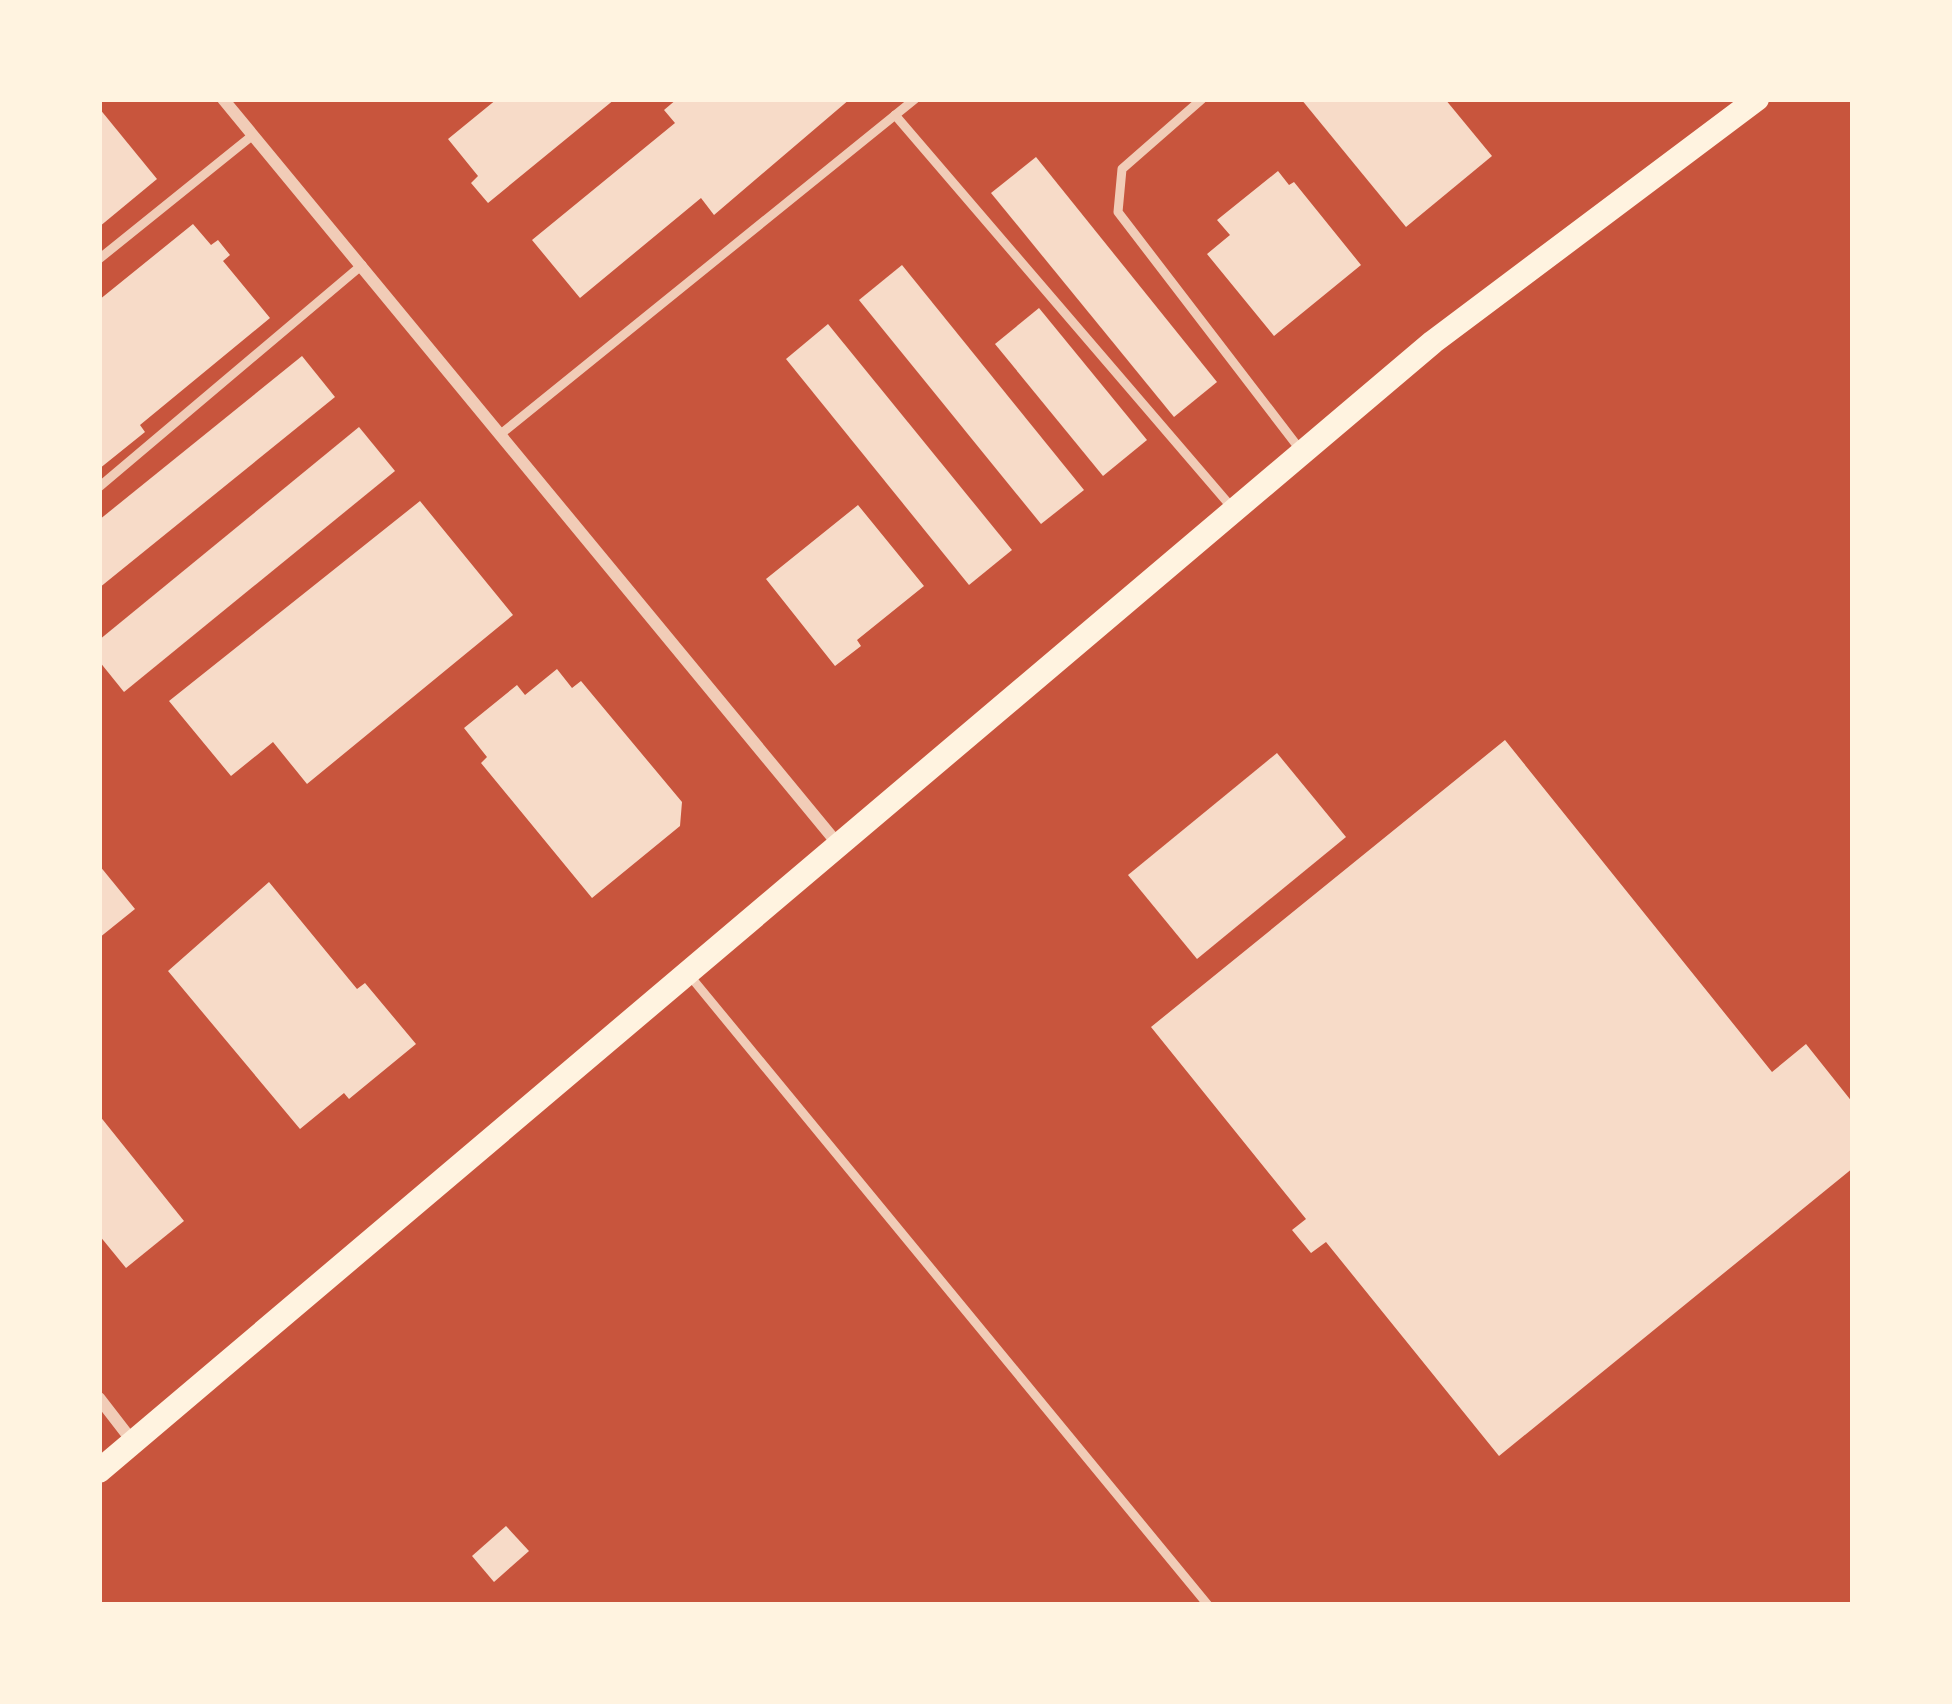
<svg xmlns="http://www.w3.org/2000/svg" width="1952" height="1704" font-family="'PT Serif',serif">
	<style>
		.building { fill: #f7dbc8 }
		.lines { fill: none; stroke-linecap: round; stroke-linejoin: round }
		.service { stroke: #f1ccb7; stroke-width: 9 }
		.minor { stroke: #f1ccb7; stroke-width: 12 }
		.secondary { stroke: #fff3e0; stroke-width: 24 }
	</style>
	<rect width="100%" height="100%" fill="#c8553d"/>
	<g class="building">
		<path d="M 497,99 L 615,99 L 488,203 L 471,183 L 478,176 L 448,139 Z"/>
		<path d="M 677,99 L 850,99 L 714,215 L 701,198 L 580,298 L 532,240 L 675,123 L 664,110 Z"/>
		<path d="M 1301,99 L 1445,99 L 1492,156 L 1406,227 Z"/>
		<path d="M 99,108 L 157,179 L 99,227 Z"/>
		<path d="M 1036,157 L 1217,382 L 1174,417 L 991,193 Z"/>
		<path d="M 1278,171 L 1289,185 L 1294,182 L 1361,265 L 1274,336 L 1207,254 L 1230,235 L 1217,220 Z"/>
		<path d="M 193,224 L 211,245 L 218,240 L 230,255 L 223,261 L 270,318 L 140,425 L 145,432 L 99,469 L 99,300 Z"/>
		<path d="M 902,265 L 1084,490 L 1041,524 L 859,300 Z"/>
		<path d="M 1039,308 L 1147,440 L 1103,476 L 995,344 Z"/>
		<path d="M 828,324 L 1012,550 L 969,585 L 786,359 Z"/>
		<path d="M 302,356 L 335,397 L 99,588 L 99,520 Z"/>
		<path d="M 359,427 L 395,471 L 124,692 L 99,661 L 99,640 Z"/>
		<path d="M 420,501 L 513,615 L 307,784 L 273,742 L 231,776 L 169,701 Z"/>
		<path d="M 858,505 L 924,586 L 857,640 L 861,646 L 835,666 L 766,579 Z"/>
		<path d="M 557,669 L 572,688 L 581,681 L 682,802 L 680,826 L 592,898 L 481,763 L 487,757 L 464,728 L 517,685 L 525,695 Z"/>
		<path d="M 1505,740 L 1772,1072 L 1806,1044 L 1853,1103 L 1853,1168 L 1499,1456 L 1326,1242 L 1311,1253 L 1292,1230 L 1306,1219 L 1151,1027 Z"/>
		<path d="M 1277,753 L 1346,837 L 1197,959 L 1128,875 Z"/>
		<path d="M 99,865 L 135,909 L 99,938 Z"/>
		<path d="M 269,882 L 357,989 L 365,983 L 416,1044 L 349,1099 L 344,1093 L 300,1129 L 168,971 Z"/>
		<path d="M 99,1115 L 184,1221 L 126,1268 L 99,1235 Z"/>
		<path d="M 506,1526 L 529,1551 L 494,1582 L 472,1556 Z"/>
	</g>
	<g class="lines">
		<g class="service">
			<path d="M 1202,99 L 1122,169 L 1118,212 L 1302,452"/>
			<path d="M 895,115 L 1234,510"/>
			<path d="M 99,259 L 253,135"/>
			<path d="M 502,433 L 915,99"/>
			<path d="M 99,487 L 362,265"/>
			<path d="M 690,976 L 1208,1605"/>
		</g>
		<g class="minor">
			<path d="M 223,99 L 837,843"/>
			<path d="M 99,1398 L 133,1442"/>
		</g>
		<path class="secondary" d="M 99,1471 L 1433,342 L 1757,99"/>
	</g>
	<rect width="1952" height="1704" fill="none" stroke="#fff3e0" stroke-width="204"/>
</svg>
